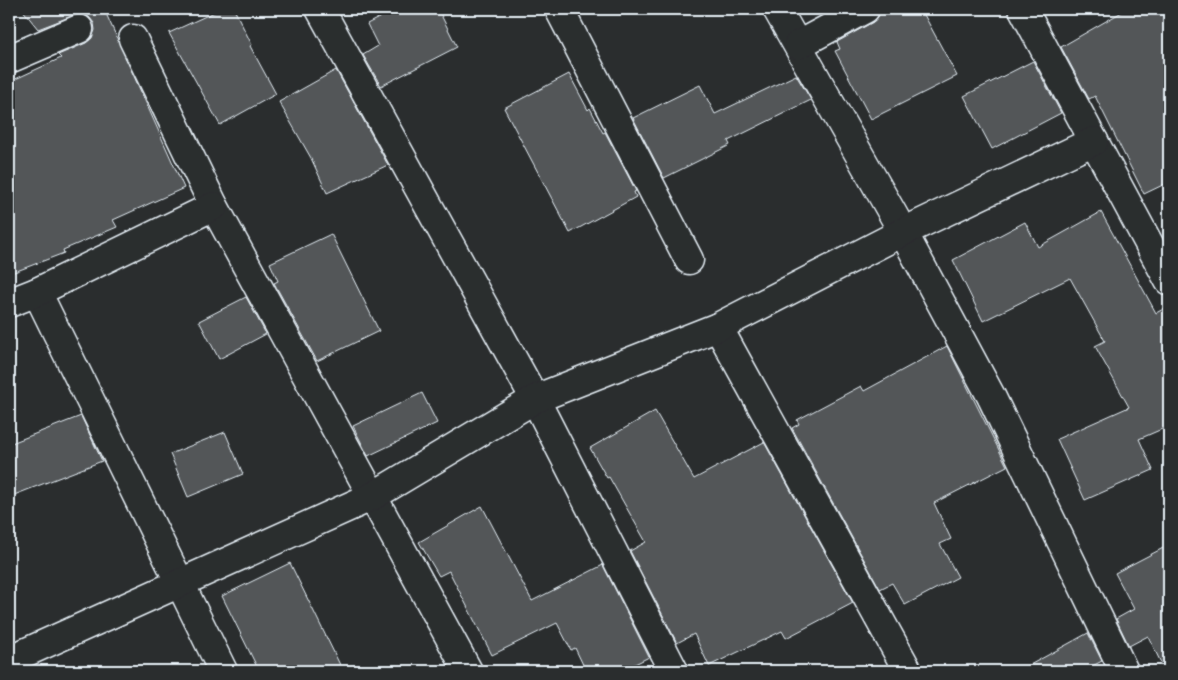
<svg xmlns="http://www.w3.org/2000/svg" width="1178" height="680" font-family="Delius,sans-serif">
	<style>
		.building { fill: #535759; stroke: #e8f1f8 }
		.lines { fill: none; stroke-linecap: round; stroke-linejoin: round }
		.minor-casing { stroke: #e8f1f8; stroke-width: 31 }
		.minor { stroke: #2a2d2e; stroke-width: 28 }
	</style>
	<rect width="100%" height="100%" fill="#2a2d2e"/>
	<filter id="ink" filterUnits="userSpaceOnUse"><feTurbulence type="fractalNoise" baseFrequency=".02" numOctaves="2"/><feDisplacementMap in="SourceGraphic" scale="10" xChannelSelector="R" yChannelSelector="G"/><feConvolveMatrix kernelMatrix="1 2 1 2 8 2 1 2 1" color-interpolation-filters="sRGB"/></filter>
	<g filter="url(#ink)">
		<g class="building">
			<path d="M 22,9 L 104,9 L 184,188 L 113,220 L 117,227 L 63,250 L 64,253 L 9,274 L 9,82 L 61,58 L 58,55 L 86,43 L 92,38 L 95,30 L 94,23 L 89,17 L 80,13 L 38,29 Z"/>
			<path d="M 221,9 L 234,9 L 252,45 L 250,46 L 276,94 L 220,125 L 169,33 Z"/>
			<path d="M 396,9 L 438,9 L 457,47 L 381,86 L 363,55 L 378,46 L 367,24 Z"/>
			<path d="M 881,9 L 921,9 L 957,76 L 871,119 L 835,51 L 840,49 L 837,42 L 873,22 L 878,17 Z"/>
			<path d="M 1127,9 L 1169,9 L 1169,182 L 1144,194 L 1095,96 L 1089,99 L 1061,47 Z"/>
			<path d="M 1033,61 L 1061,113 L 992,149 L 964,96 Z"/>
			<path d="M 336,70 L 388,165 L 327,193 L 311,158 L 279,102 Z"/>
			<path d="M 569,74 L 588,110 L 590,108 L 603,133 L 605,132 L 636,191 L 634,192 L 636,197 L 570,233 L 504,108 Z"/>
			<path d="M 796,75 L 811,100 L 728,141 L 730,145 L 664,178 L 633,118 L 700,85 L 715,114 Z"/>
			<path d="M 1101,212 L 1156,313 L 1169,306 L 1169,426 L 1139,439 L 1153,470 L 1085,500 L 1057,439 L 1129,407 L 1095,346 L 1105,341 L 1070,278 L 983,321 L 953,260 L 1025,222 L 1038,247 Z"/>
			<path d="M 331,234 L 379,331 L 317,361 L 274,283 L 278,281 L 270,263 Z"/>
			<path d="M 246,297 L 266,334 L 219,359 L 199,321 Z"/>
			<path d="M 947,346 L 1007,466 L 934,503 L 951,539 L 940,544 L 958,577 L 905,605 L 892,583 L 880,589 L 792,428 L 799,424 L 797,420 L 861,386 L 864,391 Z"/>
			<path d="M 422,393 L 437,423 L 368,456 L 353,426 Z"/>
			<path d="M 655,411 L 694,479 L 764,442 L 853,603 L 786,638 L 782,631 L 709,666 L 694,634 L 677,643 L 630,551 L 646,542 L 609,477 L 607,478 L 590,448 Z"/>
			<path d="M 81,416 L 102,461 L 9,497 L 9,444 Z"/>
			<path d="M 225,432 L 243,474 L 188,497 L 170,454 Z"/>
			<path d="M 482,506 L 532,601 L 603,565 L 649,657 L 621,671 L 586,671 L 575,648 L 571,650 L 557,623 L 492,655 L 449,571 L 439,576 L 419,542 Z"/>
			<path d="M 1169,545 L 1169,671 L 1165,671 L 1148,636 L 1129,646 L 1116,619 L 1134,609 L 1115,573 Z"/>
			<path d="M 290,563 L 343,671 L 259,671 L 222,596 Z"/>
			<path d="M 1088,633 L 1102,661 L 1083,671 L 1019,671 Z"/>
		</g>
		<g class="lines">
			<defs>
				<g id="minor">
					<path d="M 320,9 L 535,399 L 674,671"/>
					<path d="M 559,9 L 689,260"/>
					<path d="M 777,9 L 903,232 L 991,396 L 1124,671"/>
					<path d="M 1023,9 L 1169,281"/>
					<path d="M 133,39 L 214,206 L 468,671"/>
					<path d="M 798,45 L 865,9"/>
					<path d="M 9,59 L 79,29"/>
					<path d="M 37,292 L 223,671"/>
					<path d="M 9,303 L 37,292 L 214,206"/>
					<path d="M 718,327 L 908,671"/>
					<path d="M 9,660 L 373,496 L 535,399 L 718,327 L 903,232 L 1094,141"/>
				</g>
			</defs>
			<use href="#minor" class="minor-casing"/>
			<use href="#minor" class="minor"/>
		</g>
	</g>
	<rect width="1178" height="680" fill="none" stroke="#2a2d2e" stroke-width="30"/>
	<rect x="15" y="15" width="1148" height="650" fill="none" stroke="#e8f1f8" stroke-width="2" filter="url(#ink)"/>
</svg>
